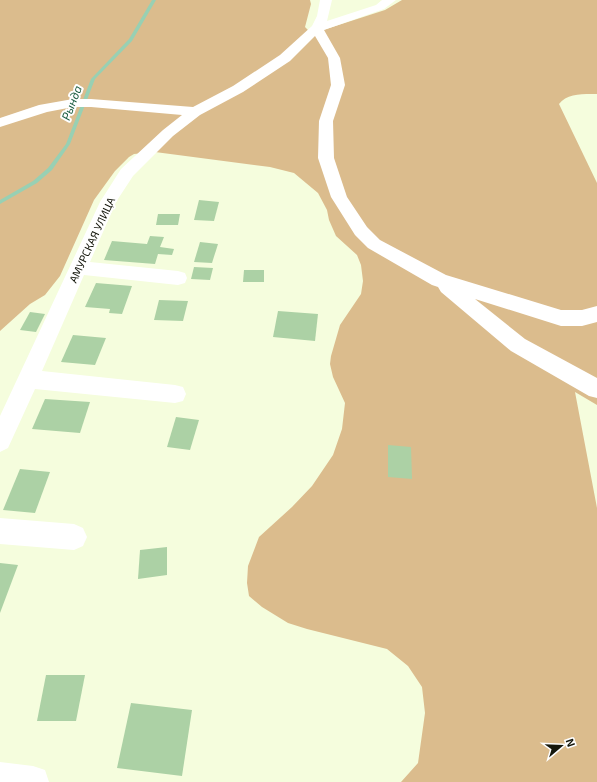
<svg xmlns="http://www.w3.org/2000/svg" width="597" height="782" font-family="'Exo 2',sans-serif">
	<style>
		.forest { fill: #dbbc8d }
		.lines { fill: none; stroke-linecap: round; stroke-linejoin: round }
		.stream { fill: #98d0b3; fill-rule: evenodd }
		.building { fill: #acd1a5 }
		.minor { fill: #fff; fill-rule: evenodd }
		.labels { text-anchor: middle; stroke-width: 4; stroke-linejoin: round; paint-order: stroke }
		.far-street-label { font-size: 11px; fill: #15170c; stroke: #fff }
		.far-water-label { font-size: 12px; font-style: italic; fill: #1b5d41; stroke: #fff }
	</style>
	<rect width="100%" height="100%" fill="#f5fddd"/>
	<path class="forest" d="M 0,0 L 310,0 L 311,4 L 305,27 L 308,30 L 320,31 L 385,10 L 402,0 L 597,0 L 597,94 C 584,94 567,93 559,104 L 597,183 L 597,405 L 575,392 L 597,508 L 597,782 L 401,782 L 418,763 L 425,713 L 422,687 L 408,666 L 387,649 L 307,629 L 288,623 L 262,607 L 249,596 L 247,583 L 248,566 L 259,537 L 292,507 L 312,486 L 333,455 L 342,429 L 345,403 L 333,377 L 330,364 L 331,356 L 340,325 L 361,294 L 363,281 L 361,265 L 357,255 L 336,236 L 329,220 L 327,210 L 318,193 L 294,173 L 270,167 L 155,152 L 134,154 L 129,157 L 115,171 L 94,200 L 60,276 L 45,295 L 30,304 L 0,331 Z"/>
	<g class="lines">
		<path class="stream" d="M 152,0 L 156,0 L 132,41 L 95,79 L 70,144 L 52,170 L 37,183 L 0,204 L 0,200 L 33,181 L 48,168 L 66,144 L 91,79 L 129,39 Z"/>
	</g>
	<g class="building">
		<path d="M 199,200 L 219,202 L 214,221 L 194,220 Z"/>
		<path d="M 158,214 L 180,214 L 178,225 L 156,225 Z"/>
		<path d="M 150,236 L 164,237 L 160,247 L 174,249 L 172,255 L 158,254 L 155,264 L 104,260 L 112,241 L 147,244 Z"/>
		<path d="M 200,242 L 218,244 L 212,263 L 194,262 Z"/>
		<path d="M 194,267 L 213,268 L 210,280 L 191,279 Z"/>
		<path d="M 244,270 L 264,270 L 264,282 L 243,282 Z"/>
		<path d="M 96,283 L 132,286 L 122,314 L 109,313 L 110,309 L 85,307 Z"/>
		<path d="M 159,300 L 188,301 L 183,321 L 154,320 Z"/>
		<path d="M 278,311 L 318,314 L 315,341 L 273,337 Z"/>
		<path d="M 30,312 L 45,314 L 36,332 L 20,330 Z"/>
		<path d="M 73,335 L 106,338 L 95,365 L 61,362 Z"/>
		<path d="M 45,399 L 90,402 L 80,433 L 32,429 Z"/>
		<path d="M 176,417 L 199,420 L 190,450 L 167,447 Z"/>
		<path d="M 388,445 L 411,447 L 412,479 L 388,477 Z"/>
		<path d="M 20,469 L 50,472 L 35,513 L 3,510 Z"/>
		<path d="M 167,547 L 167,575 L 138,579 L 140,550 Z"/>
		<path d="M 0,563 L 18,565 L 0,613 Z"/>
		<path d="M 46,675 L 85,675 L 76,721 L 37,721 Z"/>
		<path d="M 131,703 L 192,710 L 182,776 L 117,768 Z"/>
	</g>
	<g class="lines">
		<g class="minor">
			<path d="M 320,0 L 332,0 L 327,21 L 376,5 L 382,0 L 396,0 L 384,9 L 324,30 L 340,58 L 345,85 L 333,121 L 334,158 L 347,197 L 367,227 L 380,240 L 446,275 L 561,310 L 582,310 L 597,306 L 597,322 L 582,326 L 561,326 L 475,299 L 525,339 L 597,378 L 597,398 L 589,396 L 511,351 L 441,292 L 438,287 L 432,285 L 368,248 L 355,235 L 331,197 L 318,158 L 319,121 L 331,85 L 328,58 L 315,36 L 290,61 L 243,92 L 200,115 L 173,136 L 133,176 L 116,202 L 90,262 L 178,271 L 185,273 L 187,278 L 185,283 L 178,285 L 84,275 L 42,371 L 175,385 L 183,387 L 186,394 L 183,401 L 175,403 L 35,389 L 8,448 L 0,452 L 0,416 L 100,202 L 121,169 L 163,130 L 182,115 L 91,107 L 73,107 L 47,112 L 0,127 L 0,118 L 39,105 L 73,99 L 91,99 L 193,107 L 233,86 L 280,55 L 312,26 L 317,16 Z"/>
			<path d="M 0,518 L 74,524 L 83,528 L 87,537 L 83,546 L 74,550 L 0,544 Z"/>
			<path d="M 0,762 L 33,766 L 45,770 L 49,782 L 0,782 Z"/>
		</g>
	</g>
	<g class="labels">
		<g class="far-street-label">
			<text transform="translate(92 240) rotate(-65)" y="4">АМУРСКАЯ УЛИЦА</text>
		</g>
		<g class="far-water-label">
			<text transform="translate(72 103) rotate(-69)" y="4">Рында</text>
		</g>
	</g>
	<g transform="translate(561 746) rotate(71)" stroke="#ffffff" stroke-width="3" paint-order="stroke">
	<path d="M0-3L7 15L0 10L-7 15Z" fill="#15170c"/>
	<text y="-6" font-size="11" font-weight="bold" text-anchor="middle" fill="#15170c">N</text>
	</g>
</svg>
